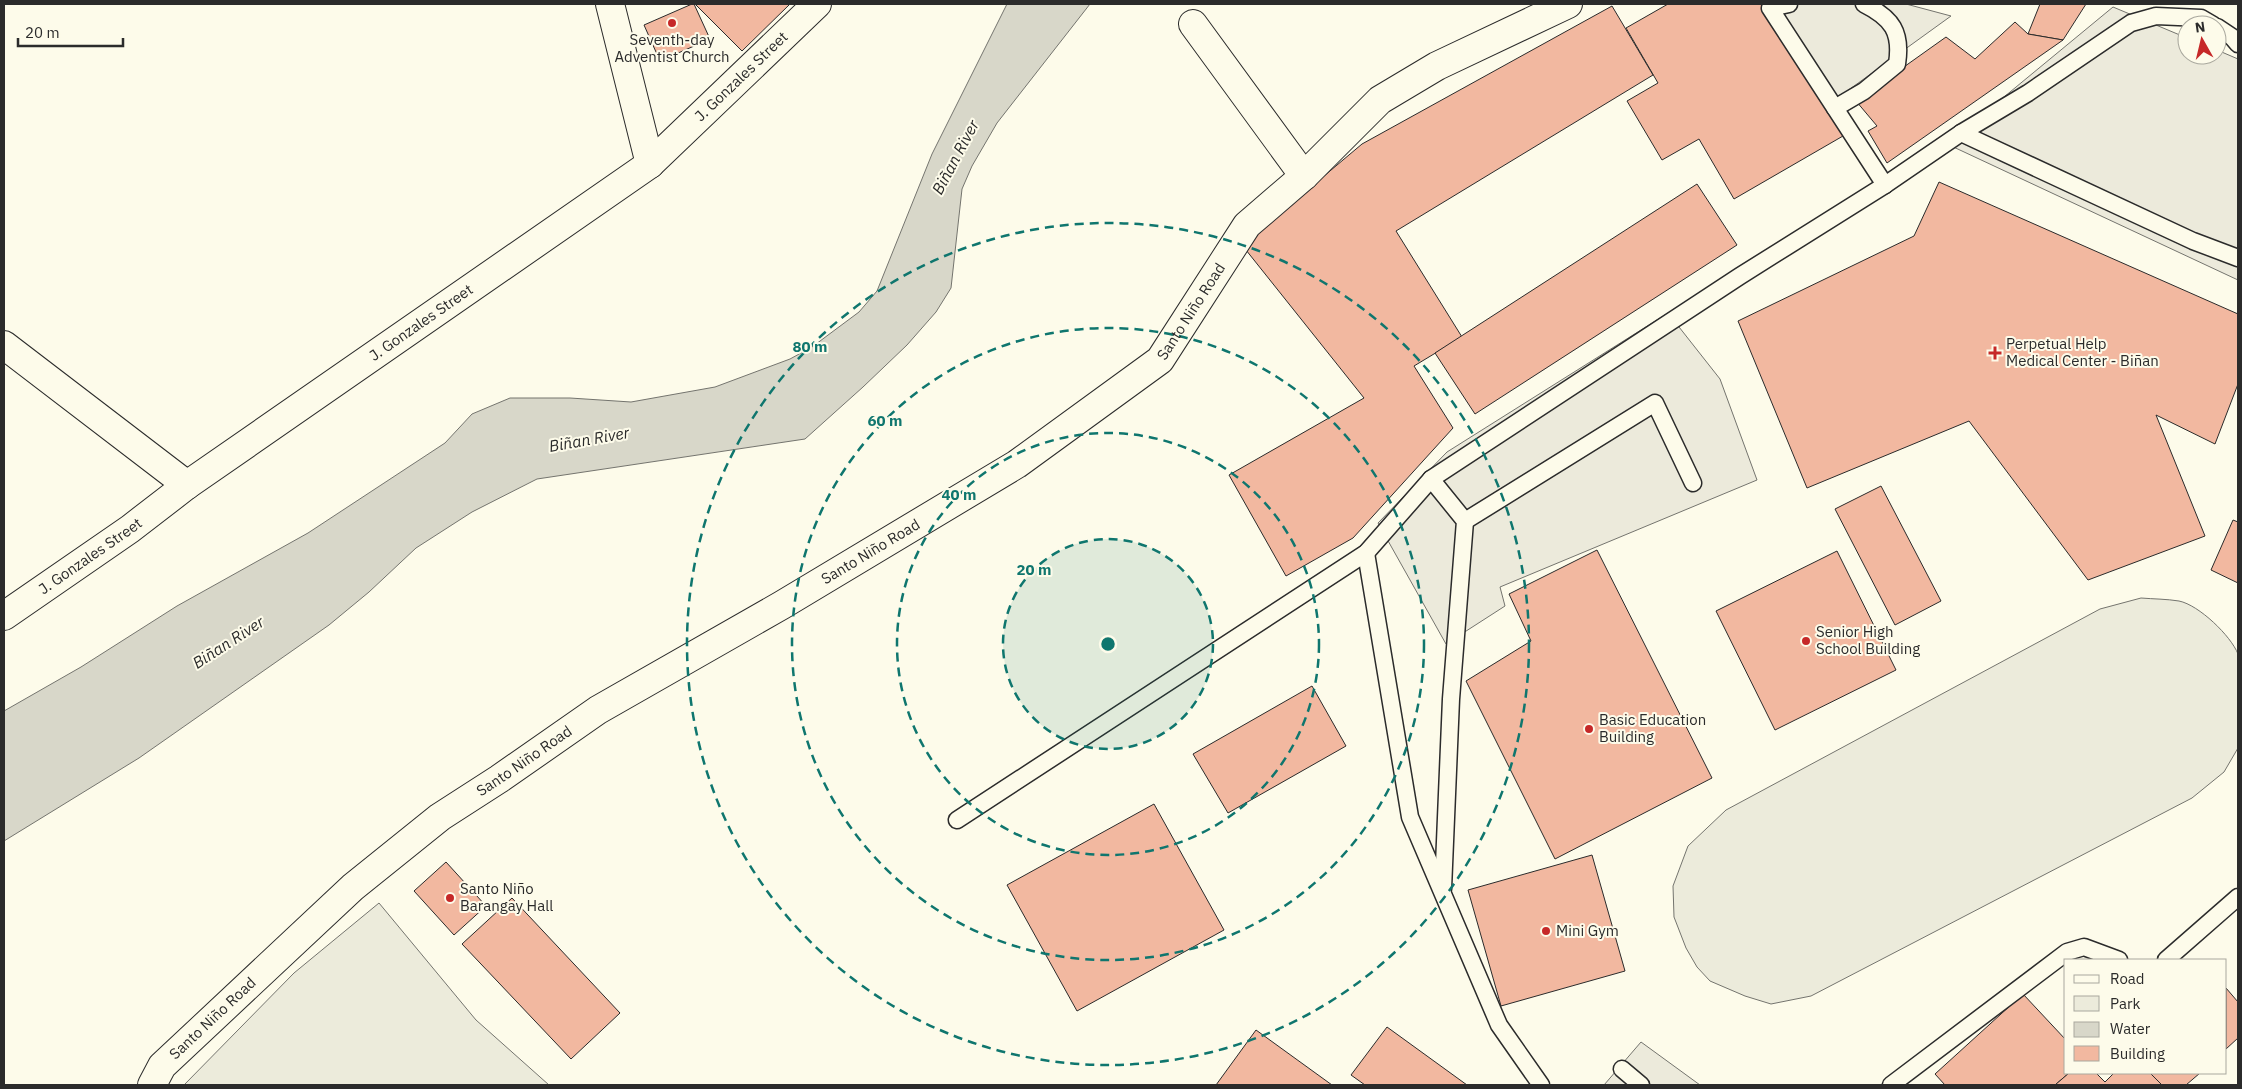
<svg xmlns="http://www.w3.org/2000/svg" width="2242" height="1089" font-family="'IBM Plex Sans',sans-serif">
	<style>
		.green { fill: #ecebdb; stroke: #74746e }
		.parking { fill: #eceadb; stroke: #74746e }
		.water { fill: #d8d7c9; stroke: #74746e }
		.building { fill: #f2b8a0; stroke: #2b2b2b }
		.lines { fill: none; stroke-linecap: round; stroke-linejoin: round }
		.lane-casing { stroke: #2b2b2b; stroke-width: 19 }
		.street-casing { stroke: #2b2b2b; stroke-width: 30 }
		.secondary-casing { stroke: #2b2b2b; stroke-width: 30 }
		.lane { stroke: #fdfbea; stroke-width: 16 }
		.street { stroke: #fdfbea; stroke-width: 28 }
		.secondary { stroke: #fdfbea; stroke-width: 28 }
		.ring { fill: none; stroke: #0f766e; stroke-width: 2.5; stroke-dasharray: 9 6 }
		.poi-dot { fill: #c62828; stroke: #fdfbea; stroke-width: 2 }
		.labels { text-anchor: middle; stroke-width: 4; stroke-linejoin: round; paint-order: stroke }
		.poi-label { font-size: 15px; fill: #2b2b2b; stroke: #fdfbea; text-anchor: start }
		.street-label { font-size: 15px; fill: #2b2b2b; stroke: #fdfbea }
		.water-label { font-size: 16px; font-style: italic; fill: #2b2b2b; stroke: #fdfbea }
		.centre { fill: #0f766e; stroke: #fdfbea; stroke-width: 2.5 }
		.ring-label { font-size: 15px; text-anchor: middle; font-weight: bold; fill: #0f766e; stroke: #fdfbea; stroke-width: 4; stroke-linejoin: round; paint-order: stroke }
	</style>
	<rect width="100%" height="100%" fill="#fdfbea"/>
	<g class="green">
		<path d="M 2141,598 C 2153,599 2167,599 2179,601 C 2199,605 2231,636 2238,654 L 2238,748 L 2224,772 L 2192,798 L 1811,996 L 1771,1004 L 1745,996 L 1710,981 L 1697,967 L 1686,948 L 1674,917 L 1673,886 L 1688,846 L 1726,810 L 2100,609 Z"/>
		<path d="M 379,903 L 476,1020 L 549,1085 L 184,1085 L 294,973 Z"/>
	</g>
	<g class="parking">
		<path d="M 1765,4 L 1906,4 L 1951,16 L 1825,107 Z"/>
		<path d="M 2113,7 L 2187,38 L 2187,55 L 2217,55 L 2217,50 L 2238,59 L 2238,280 L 1947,144 Z"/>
		<path d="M 1668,313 L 1720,379 L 1757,480 L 1500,587 L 1505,606 L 1446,644 L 1378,523 L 1447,452 Z"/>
		<path d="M 1641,1042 L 1700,1085 L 1604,1085 Z"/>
	</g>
	<path class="water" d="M 1007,4 L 1090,4 L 997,123 L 972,166 L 962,189 L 951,288 L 936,312 L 907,345 L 863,387 L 805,439 L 537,479 L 472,512 L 416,548 L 369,592 L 329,625 L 139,758 L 4,841 L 4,711 L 81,667 L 177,606 L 308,533 L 445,443 L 472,414 L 510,398 L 570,398 L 631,402 L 715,387 L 790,359 L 812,347 L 859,312 L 877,291 L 932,154 Z"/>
	<g class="building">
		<path d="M 692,4 L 694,4 L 710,39 L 660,61 L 644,25 Z"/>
		<path d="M 695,4 L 787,4 L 789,5 L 742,51 Z"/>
		<path d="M 1668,4 L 1765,4 L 1843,136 L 1734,199 L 1699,139 L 1662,160 L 1627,101 L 1658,83 L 1626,28 Z"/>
		<path d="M 2040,4 L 2086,4 L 2063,40 L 2028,34 Z"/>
		<path d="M 1612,6 L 1653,75 L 1396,231 L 1462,337 L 1414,366 L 1453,428 L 1353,538 L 1286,576 L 1229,475 L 1364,398 L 1242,245 L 1362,144 Z"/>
		<path d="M 2015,22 L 2028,34 L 2063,40 L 1887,163 L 1868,131 L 1877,126 L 1856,101 L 1946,37 L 1975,59 Z"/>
		<path d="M 1939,182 L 2238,314 L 2238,384 L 2215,444 L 2156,415 L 2205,536 L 2088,580 L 1969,421 L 1807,488 L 1738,321 L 1914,236 Z"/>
		<path d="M 1697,184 L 1737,245 L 1475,414 L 1435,353 Z"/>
		<path d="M 1881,486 L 1941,601 L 1895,625 L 1835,509 Z"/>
		<path d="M 2233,520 L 2238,522 L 2238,583 L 2211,570 Z"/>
		<path d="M 1597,550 L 1712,778 L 1555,859 L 1466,681 L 1531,641 L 1509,594 Z"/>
		<path d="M 1837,551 L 1896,670 L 1775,730 L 1716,611 Z"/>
		<path d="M 1312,686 L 1346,746 L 1228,813 L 1193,754 Z"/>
		<path d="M 1154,804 L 1224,930 L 1077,1011 L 1007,885 Z"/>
		<path d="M 1592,855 L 1625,971 L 1501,1006 L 1468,890 Z"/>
		<path d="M 446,862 L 486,906 L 454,935 L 414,891 Z"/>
		<path d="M 512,898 L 620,1013 L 571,1059 L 462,944 Z"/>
		<path d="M 2226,988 L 2238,1002 L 2238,1038 L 2226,1049 Z"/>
		<path d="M 2023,994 L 2066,1040 L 2066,1073 L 2069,1073 L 2055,1085 L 1945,1085 L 1935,1074 Z"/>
		<path d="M 1387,1027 L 1467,1085 L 1365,1085 L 1351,1075 Z"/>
		<path d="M 1256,1030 L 1332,1085 L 1216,1085 Z"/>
		<path d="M 2069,1073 L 2096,1073 L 2105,1082 L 2114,1073 L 2150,1073 L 2162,1085 L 2055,1085 Z"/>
		<path d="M 2150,1073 L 2200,1073 L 2186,1085 L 2162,1085 Z"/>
	</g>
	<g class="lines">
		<defs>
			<g id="lane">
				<path d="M 1789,4 L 1770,8 L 1885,185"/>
				<path d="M 2217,27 L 2232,37 L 2238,44"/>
				<path d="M 1835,108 L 1864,91 L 1897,64 C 1902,32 1892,18 1864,4"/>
				<path d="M 1961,133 L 2193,241 L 2238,258"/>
				<path d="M 1431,479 L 1465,521 L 1451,699 L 1443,889"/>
				<path d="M 1465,521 L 1655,403 L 1693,483"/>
				<path d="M 1366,553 L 1410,817 L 1499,1025 L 1541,1085"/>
				<path d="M 957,820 L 1366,553 L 1431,479 L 1740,276 L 1885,185 L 1961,133 L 2028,93 L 2131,23 L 2156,16 L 2201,18 L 2213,25"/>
				<path d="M 2166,960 L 2238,897"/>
				<path d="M 1622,1069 L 1641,1085"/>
				<path d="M 1891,1085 L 2067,952 L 2084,947 L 2119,960"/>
			</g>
			<g id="street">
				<path d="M 610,4 L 650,164"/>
				<path d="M 1193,24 L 1304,176"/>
				<path d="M 4,345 L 187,485"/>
				<path id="s1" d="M 152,1085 L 162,1066 L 353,887 L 440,817 L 499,779 L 598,710 L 782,605 L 1017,464 L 1160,360 L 1247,225 L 1304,176 L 1380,100 L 1437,66 L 1568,4"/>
			</g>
			<g id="secondary">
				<path id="s2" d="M 4,616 L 130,529 L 187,485 L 650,164 L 817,4"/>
			</g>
		</defs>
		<use href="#lane" class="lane-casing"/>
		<use href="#street" class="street-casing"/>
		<use href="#secondary" class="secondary-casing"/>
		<use href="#lane" class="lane"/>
		<use href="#street" class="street"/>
		<use href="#secondary" class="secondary"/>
	</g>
	<circle cx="1108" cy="644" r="105" fill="#0f766e" fill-opacity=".12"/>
	<g class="ring">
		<circle cx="1108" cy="644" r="105"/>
		<circle cx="1108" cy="644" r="211"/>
		<circle cx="1108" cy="644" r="316"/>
		<circle cx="1108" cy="644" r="421"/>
	</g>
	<g class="poi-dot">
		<circle cx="672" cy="23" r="5"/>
		<path d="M1992.5 345.5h5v5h5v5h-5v5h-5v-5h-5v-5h5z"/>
		<circle cx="1806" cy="641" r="5"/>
		<circle cx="1589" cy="729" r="5"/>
		<circle cx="450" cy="898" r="5"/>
		<circle cx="1546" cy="931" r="5"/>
	</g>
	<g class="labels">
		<g class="poi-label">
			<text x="672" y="45" text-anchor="middle">Seventh-day<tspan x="672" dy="17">Adventist Church</tspan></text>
			<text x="2006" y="349">Perpetual Help<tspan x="2006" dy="17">Medical Center - Biñan</tspan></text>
			<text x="1816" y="637">Senior High<tspan x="1816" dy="17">School Building</tspan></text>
			<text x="1599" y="725">Basic Education<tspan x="1599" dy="17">Building</tspan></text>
			<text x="460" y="894">Santo Niño<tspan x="460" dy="17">Barangay Hall</tspan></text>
			<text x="1556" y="936">Mini Gym</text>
		</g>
		<g class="street-label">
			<text dy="5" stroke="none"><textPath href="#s2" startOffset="915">J. Gonzales Street</textPath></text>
			<text dy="5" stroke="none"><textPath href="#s1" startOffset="1306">Santo Niño Road</textPath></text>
			<text dy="5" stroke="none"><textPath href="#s2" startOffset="510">J. Gonzales Street</textPath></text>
			<text dy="5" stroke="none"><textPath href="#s1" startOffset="901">Santo Niño Road</textPath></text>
			<text dy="5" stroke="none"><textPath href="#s2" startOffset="105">J. Gonzales Street</textPath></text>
			<text dy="5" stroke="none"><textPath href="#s1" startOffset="496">Santo Niño Road</textPath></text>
			<text dy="5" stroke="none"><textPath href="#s1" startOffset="91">Santo Niño Road</textPath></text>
		</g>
		<g class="water-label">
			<text transform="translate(955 157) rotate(-62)" y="6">Biñan River</text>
			<text transform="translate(589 439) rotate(-10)" y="6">Biñan River</text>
			<text transform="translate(228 642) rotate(-33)" y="6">Biñan River</text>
		</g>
	</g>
	<circle cx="1108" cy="644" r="8" class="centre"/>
	<g class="ring-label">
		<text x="810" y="352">80 m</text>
		<text x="885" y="426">60 m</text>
		<text x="959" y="500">40 m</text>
		<text x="1034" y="575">20 m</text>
	</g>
	<rect width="2242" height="1089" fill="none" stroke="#2b2b2b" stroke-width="10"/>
	<rect x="2064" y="959" width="162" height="115" fill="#fdfbea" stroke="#a9a89e"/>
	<rect x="2074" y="975" width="25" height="8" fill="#fdfbea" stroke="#a9a89e"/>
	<text x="2110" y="984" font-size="15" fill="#2b2b2b">Road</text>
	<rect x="2074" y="996" width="25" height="15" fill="#ecebdb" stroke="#a9a89e"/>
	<text x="2110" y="1009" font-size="15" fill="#2b2b2b">Park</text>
	<rect x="2074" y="1022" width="25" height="15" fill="#d8d7c9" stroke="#a9a89e"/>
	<text x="2110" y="1034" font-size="15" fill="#2b2b2b">Water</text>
	<rect x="2074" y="1046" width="25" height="15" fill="#f2b8a0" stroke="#a9a89e"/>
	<text x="2110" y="1059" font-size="15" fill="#2b2b2b">Building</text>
	<g transform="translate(2202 40) rotate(352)"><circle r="24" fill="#fdfbea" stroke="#a9a89e"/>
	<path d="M0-4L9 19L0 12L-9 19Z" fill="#c62828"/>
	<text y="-8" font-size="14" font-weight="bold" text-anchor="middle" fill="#2b2b2b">N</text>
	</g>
	<path d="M18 38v8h105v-8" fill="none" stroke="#2b2b2b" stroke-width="2.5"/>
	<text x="25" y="38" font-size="15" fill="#2b2b2b" stroke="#fdfbea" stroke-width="4" paint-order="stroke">20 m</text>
</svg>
